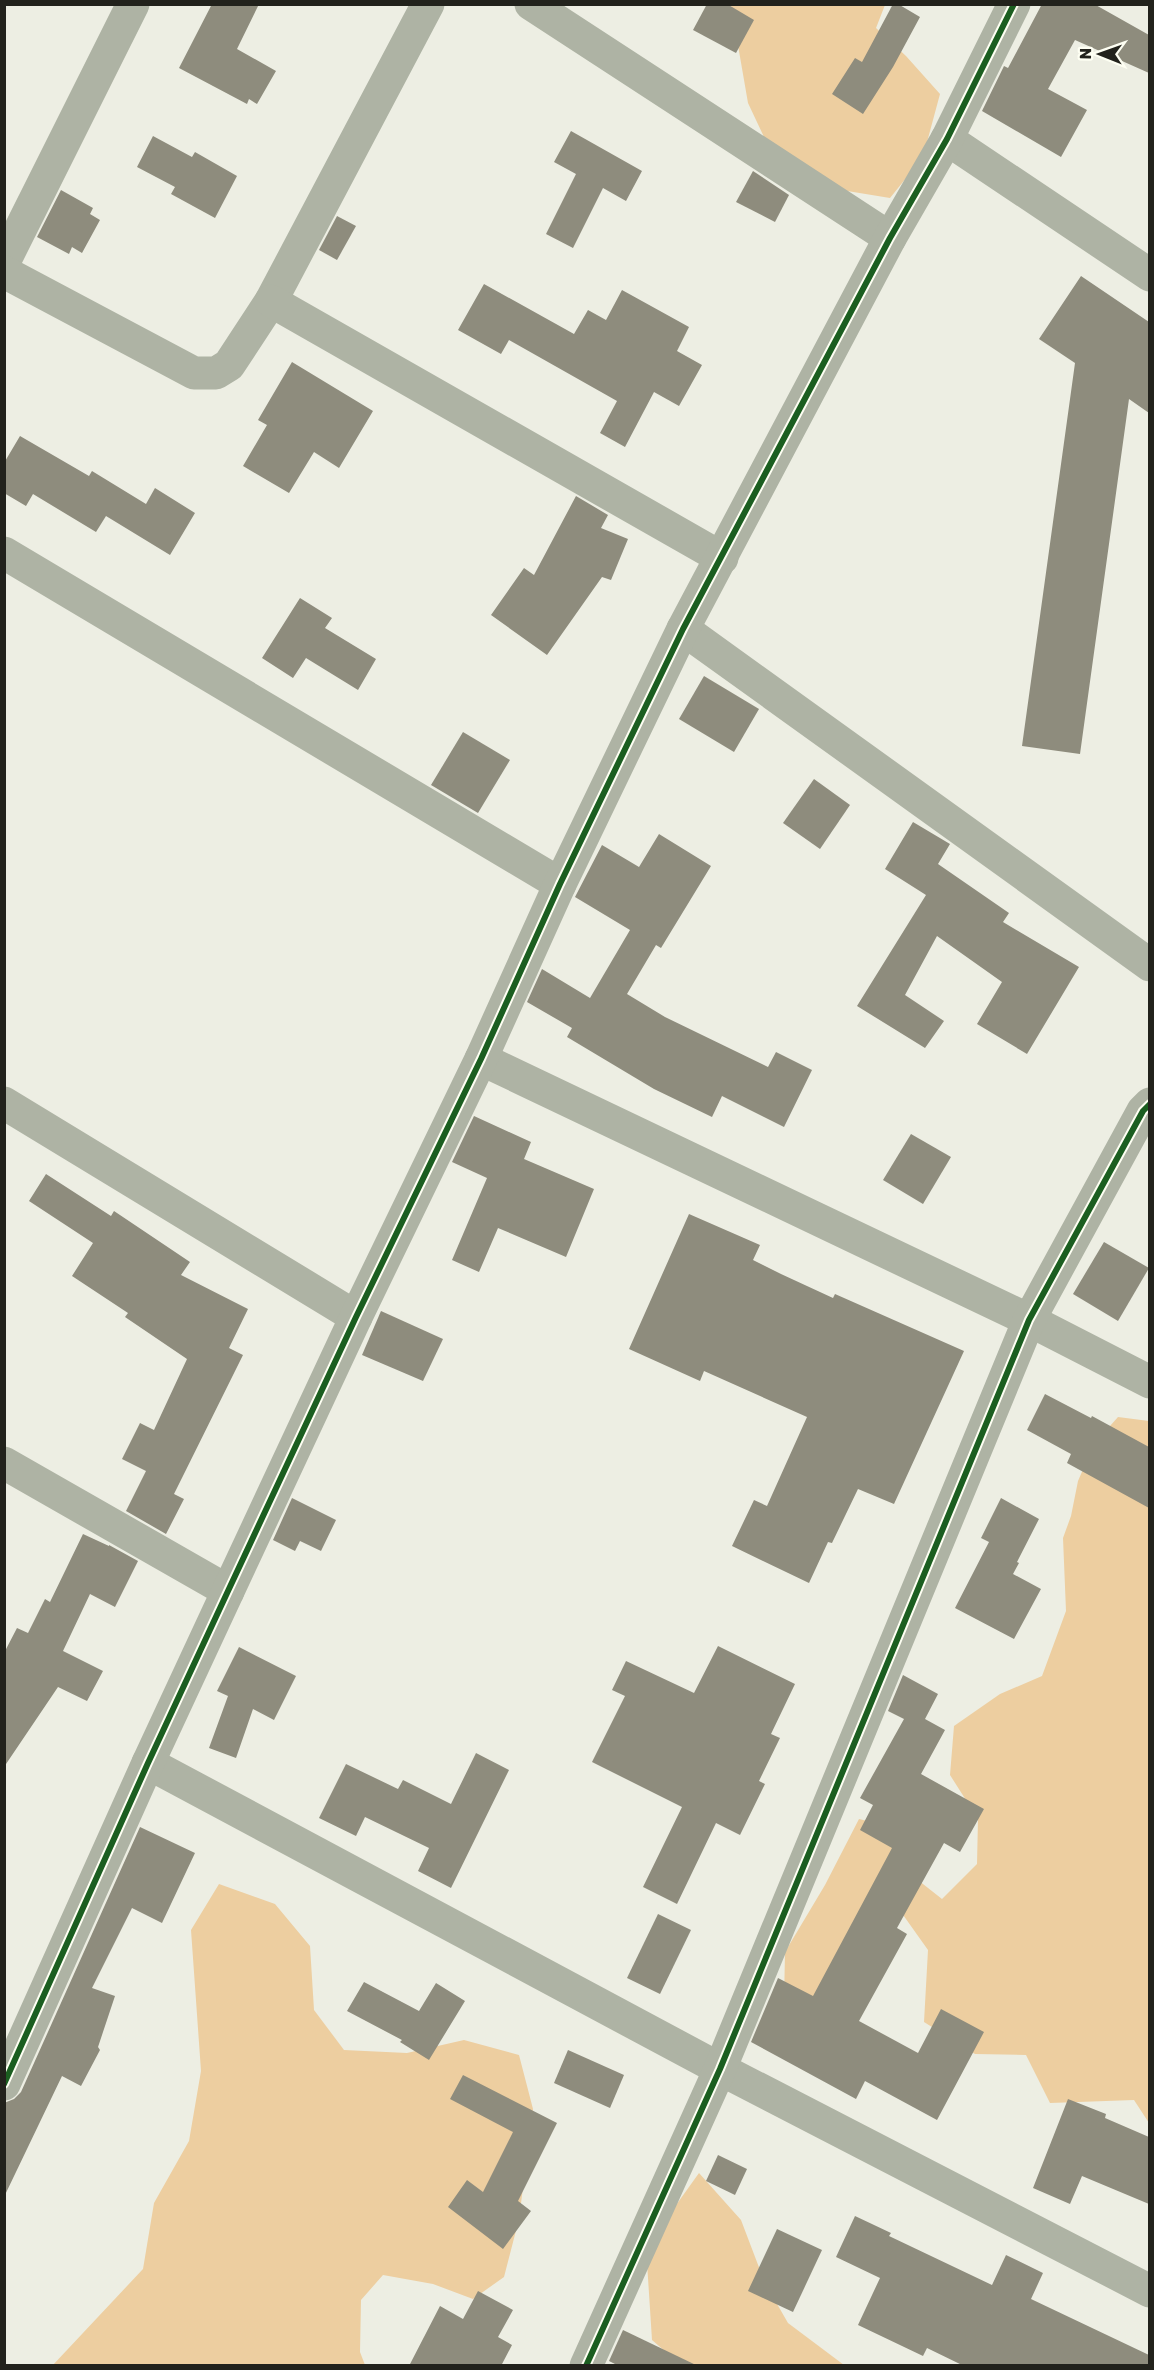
<svg xmlns="http://www.w3.org/2000/svg" width="1154" height="2370" font-family="Rubik,sans-serif">
	<style>
		.forest { fill: #edcea0 }
		.building { fill: #8e8c7d }
		.lines { fill: none; stroke-linecap: round; stroke-linejoin: round }
		.minor { stroke: #aeb3a4; stroke-width: 33 }
		.cycleway-casing { stroke: #fefff3; stroke-width: 10 }
		.cycleway { stroke: #1b5e20; stroke-width: 6 }
	</style>
	<rect width="100%" height="100%" fill="#edeee3"/>
	<g class="forest">
		<path d="M 731,5 L 885,5 L 876,28 L 906,56 L 940,94 L 923,157 L 890,198 L 829,188 L 773,156 L 748,103 Z"/>
		<path d="M 1118,1417 L 1149,1421 L 1149,2123 L 1134,2100 L 1050,2103 L 1026,2055 L 975,2054 L 924,2022 L 928,1950 L 896,1905 L 825,2027 L 784,2002 L 785,1952 L 825,1885 L 859,1819 L 884,1825 L 909,1873 L 942,1899 L 977,1864 L 978,1819 L 950,1775 L 954,1726 L 1000,1694 L 1042,1676 L 1066,1611 L 1063,1538 L 1071,1516 L 1078,1481 L 1094,1444 Z"/>
		<path d="M 219,1884 L 275,1904 L 310,1946 L 314,2010 L 344,2050 L 407,2053 L 464,2040 L 519,2055 L 533,2109 L 519,2219 L 504,2277 L 473,2299 L 433,2284 L 383,2275 L 361,2300 L 360,2352 L 365,2365 L 52,2366 L 143,2269 L 154,2203 L 189,2141 L 201,2071 L 191,1930 Z"/>
		<path d="M 699,2173 L 741,2220 L 765,2283 L 788,2323 L 844,2365 L 681,2365 L 652,2340 L 646,2247 Z"/>
	</g>
	<g class="building">
		<path d="M 212,4 L 259,4 L 237,49 L 276,71 L 257,104 L 249,99 L 247,104 L 179,68 Z"/>
		<path d="M 707,4 L 727,4 L 754,20 L 736,53 L 693,30 Z"/>
		<path d="M 893,4 L 898,4 L 920,17 L 893,67 L 863,114 L 832,94 L 855,58 L 862,62 Z"/>
		<path d="M 1042,4 L 1094,4 L 1149,35 L 1149,73 L 1075,40 L 1048,89 L 1087,110 L 1061,157 L 982,111 L 1004,66 L 1008,68 Z"/>
		<path d="M 571,131 L 642,171 L 626,201 L 603,188 L 573,248 L 546,234 L 576,174 L 554,162 Z"/>
		<path d="M 153,136 L 192,157 L 195,152 L 237,176 L 215,218 L 171,194 L 175,187 L 137,167 Z"/>
		<path d="M 753,171 L 789,195 L 775,222 L 736,202 Z"/>
		<path d="M 61,190 L 93,208 L 90,214 L 100,220 L 82,253 L 72,247 L 69,254 L 37,237 Z"/>
		<path d="M 337,216 L 356,226 L 337,260 L 319,250 Z"/>
		<path d="M 1081,276 L 1149,322 L 1149,413 L 1129,399 L 1080,754 L 1022,746 L 1075,363 L 1039,339 Z"/>
		<path d="M 484,284 L 574,334 L 588,310 L 606,320 L 622,290 L 689,327 L 677,351 L 702,365 L 679,406 L 654,392 L 625,447 L 600,433 L 617,401 L 509,340 L 501,354 L 458,330 Z"/>
		<path d="M 292,362 L 373,411 L 339,468 L 314,452 L 289,493 L 243,466 L 267,425 L 258,420 Z"/>
		<path d="M 20,436 L 89,476 L 92,471 L 146,504 L 155,488 L 195,513 L 170,555 L 106,516 L 96,532 L 33,494 L 26,506 L 4,493 L 4,463 Z"/>
		<path d="M 576,496 L 608,515 L 601,528 L 628,539 L 611,580 L 602,577 L 547,655 L 491,615 L 524,568 L 534,575 Z"/>
		<path d="M 300,598 L 332,618 L 325,628 L 376,659 L 358,690 L 306,658 L 293,678 L 262,658 Z"/>
		<path d="M 704,676 L 759,709 L 734,752 L 679,719 Z"/>
		<path d="M 463,732 L 510,760 L 478,813 L 431,785 Z"/>
		<path d="M 814,779 L 850,805 L 820,849 L 783,823 Z"/>
		<path d="M 913,822 L 950,844 L 938,864 L 1009,913 L 1003,922 L 1079,967 L 1027,1054 L 977,1024 L 1002,982 L 937,936 L 905,995 L 944,1021 L 925,1048 L 857,1006 L 926,895 L 885,869 Z"/>
		<path d="M 659,834 L 711,866 L 661,948 L 656,945 L 627,994 L 665,1017 L 768,1067 L 776,1052 L 812,1070 L 784,1127 L 722,1096 L 712,1117 L 654,1089 L 567,1037 L 572,1028 L 527,1002 L 542,969 L 590,998 L 630,930 L 575,897 L 602,845 L 639,867 Z"/>
		<path d="M 474,1116 L 531,1142 L 524,1159 L 594,1189 L 566,1257 L 498,1228 L 479,1272 L 452,1260 L 487,1178 L 452,1162 Z"/>
		<path d="M 911,1134 L 951,1157 L 923,1204 L 883,1180 Z"/>
		<path d="M 46,1174 L 111,1216 L 114,1211 L 190,1262 L 181,1275 L 248,1309 L 229,1348 L 243,1355 L 174,1494 L 184,1499 L 166,1534 L 126,1511 L 146,1471 L 122,1459 L 140,1423 L 154,1430 L 187,1359 L 125,1317 L 128,1313 L 72,1276 L 93,1243 L 29,1201 Z"/>
		<path d="M 689,1214 L 760,1245 L 753,1260 L 781,1274 L 833,1298 L 835,1294 L 964,1351 L 894,1504 L 858,1489 L 832,1543 L 828,1542 L 809,1583 L 732,1546 L 754,1500 L 767,1506 L 807,1417 L 704,1371 L 700,1381 L 629,1349 Z"/>
		<path d="M 1104,1242 L 1149,1268 L 1118,1321 L 1073,1294 Z"/>
		<path d="M 381,1311 L 443,1339 L 423,1381 L 362,1355 Z"/>
		<path d="M 1045,1394 L 1091,1418 L 1092,1416 L 1149,1447 L 1149,1508 L 1067,1463 L 1071,1454 L 1027,1430 Z"/>
		<path d="M 292,1498 L 336,1520 L 321,1551 L 300,1541 L 295,1551 L 273,1540 Z"/>
		<path d="M 1001,1498 L 1039,1519 L 1017,1562 L 1019,1563 L 1013,1574 L 1041,1589 L 1014,1639 L 955,1608 L 989,1542 L 981,1538 Z"/>
		<path d="M 83,1534 L 109,1546 L 109,1545 L 138,1561 L 115,1607 L 90,1594 L 63,1651 L 103,1671 L 87,1701 L 58,1687 L 4,1767 L 4,1653 L 17,1628 L 28,1633 L 45,1599 L 50,1602 Z"/>
		<path d="M 718,1646 L 795,1684 L 771,1734 L 780,1738 L 759,1781 L 765,1784 L 740,1835 L 716,1823 L 677,1904 L 643,1887 L 682,1807 L 592,1762 L 625,1696 L 612,1690 L 626,1661 L 694,1693 Z"/>
		<path d="M 239,1647 L 296,1676 L 274,1720 L 253,1709 L 236,1758 L 209,1748 L 228,1696 L 217,1691 Z"/>
		<path d="M 903,1675 L 938,1694 L 925,1719 L 945,1730 L 921,1774 L 984,1809 L 960,1852 L 944,1843 L 897,1928 L 907,1934 L 859,2021 L 918,2053 L 941,2009 L 984,2032 L 937,2120 L 865,2081 L 856,2099 L 751,2042 L 778,1978 L 813,1996 L 892,1848 L 860,1830 L 873,1805 L 860,1798 L 904,1719 L 888,1711 Z"/>
		<path d="M 476,1753 L 509,1770 L 451,1888 L 418,1871 L 429,1848 L 365,1817 L 356,1836 L 319,1818 L 346,1764 L 398,1789 L 403,1780 L 451,1804 Z"/>
		<path d="M 140,1827 L 195,1853 L 162,1923 L 132,1908 L 92,1988 L 115,1996 L 98,2047 L 100,2050 L 81,2086 L 62,2076 L 4,2197 L 4,2103 L 14,2099 L 21,2092 Z"/>
		<path d="M 658,1914 L 691,1930 L 660,1994 L 627,1978 Z"/>
		<path d="M 364,1982 L 419,2011 L 436,1983 L 465,2001 L 429,2060 L 400,2042 L 402,2040 L 347,2011 Z"/>
		<path d="M 568,2050 L 624,2075 L 610,2108 L 554,2083 Z"/>
		<path d="M 463,2075 L 557,2123 L 518,2201 L 531,2211 L 503,2249 L 448,2207 L 467,2180 L 483,2192 L 513,2132 L 450,2099 Z"/>
		<path d="M 1068,2099 L 1106,2114 L 1105,2118 L 1149,2137 L 1149,2204 L 1082,2176 L 1070,2204 L 1033,2188 Z"/>
		<path d="M 718,2155 L 747,2169 L 735,2195 L 706,2181 Z"/>
		<path d="M 855,2216 L 891,2233 L 889,2236 L 992,2285 L 1006,2255 L 1043,2273 L 1031,2299 L 1149,2355 L 1149,2366 L 964,2366 L 927,2348 L 923,2356 L 858,2325 L 880,2278 L 836,2257 Z"/>
		<path d="M 777,2229 L 822,2250 L 793,2312 L 748,2291 Z"/>
		<path d="M 478,2291 L 513,2310 L 498,2337 L 512,2345 L 501,2366 L 409,2366 L 440,2306 L 463,2319 Z"/>
		<path d="M 623,2330 L 698,2366 L 619,2366 L 609,2361 Z"/>
	</g>
	<g class="lines">
		<g class="minor">
			<path d="M 531,4 L 890,238"/>
			<path d="M 947,139 L 1150,275"/>
			<path d="M 4,262 L 133,4"/>
			<path d="M 4,272 L 194,373 L 216,373 L 229,365 L 271,301 L 428,4"/>
			<path d="M 271,301 L 722,558"/>
			<path d="M 4,553 L 560,884"/>
			<path d="M 683,629 L 1150,965"/>
			<path d="M 481,1059 L 1029,1320 L 1150,1382"/>
			<path d="M 4,1103 L 356,1317"/>
			<path d="M 4,1463 L 228,1591"/>
			<path d="M 148,1763 L 720,2069 L 1150,2291"/>
			<path d="M 4,2084 L 148,1763 L 228,1591 L 356,1317 L 481,1059 L 560,884 L 683,629 L 890,238 L 947,139 L 1014,4"/>
			<path d="M 586,2366 L 720,2069 L 1029,1320 L 1143,1111 L 1150,1104"/>
		</g>
		<defs>
			<g id="cycleway">
				<path d="M 4,2084 L 148,1763 L 228,1591 L 356,1317 L 481,1059 L 560,884 L 683,629 L 890,238 L 947,139 L 1014,4"/>
				<path d="M 586,2366 L 720,2069 L 1029,1320 L 1143,1111 L 1150,1104"/>
			</g>
		</defs>
		<use href="#cycleway" class="cycleway-casing"/>
		<use href="#cycleway" class="cycleway"/>
	</g>
	<rect width="1154" height="2370" fill="none" stroke="#22221c" stroke-width="12"/>
	<g transform="translate(1100 54) rotate(271)" stroke="#fefff3" stroke-width="4.5" paint-order="stroke">
	<path d="M0-4.5L10 22L0 15L-10 22Z" fill="#22221c"/>
	<text y="-9" font-size="16" font-weight="bold" text-anchor="middle" fill="#22221c">N</text>
	</g>
</svg>
